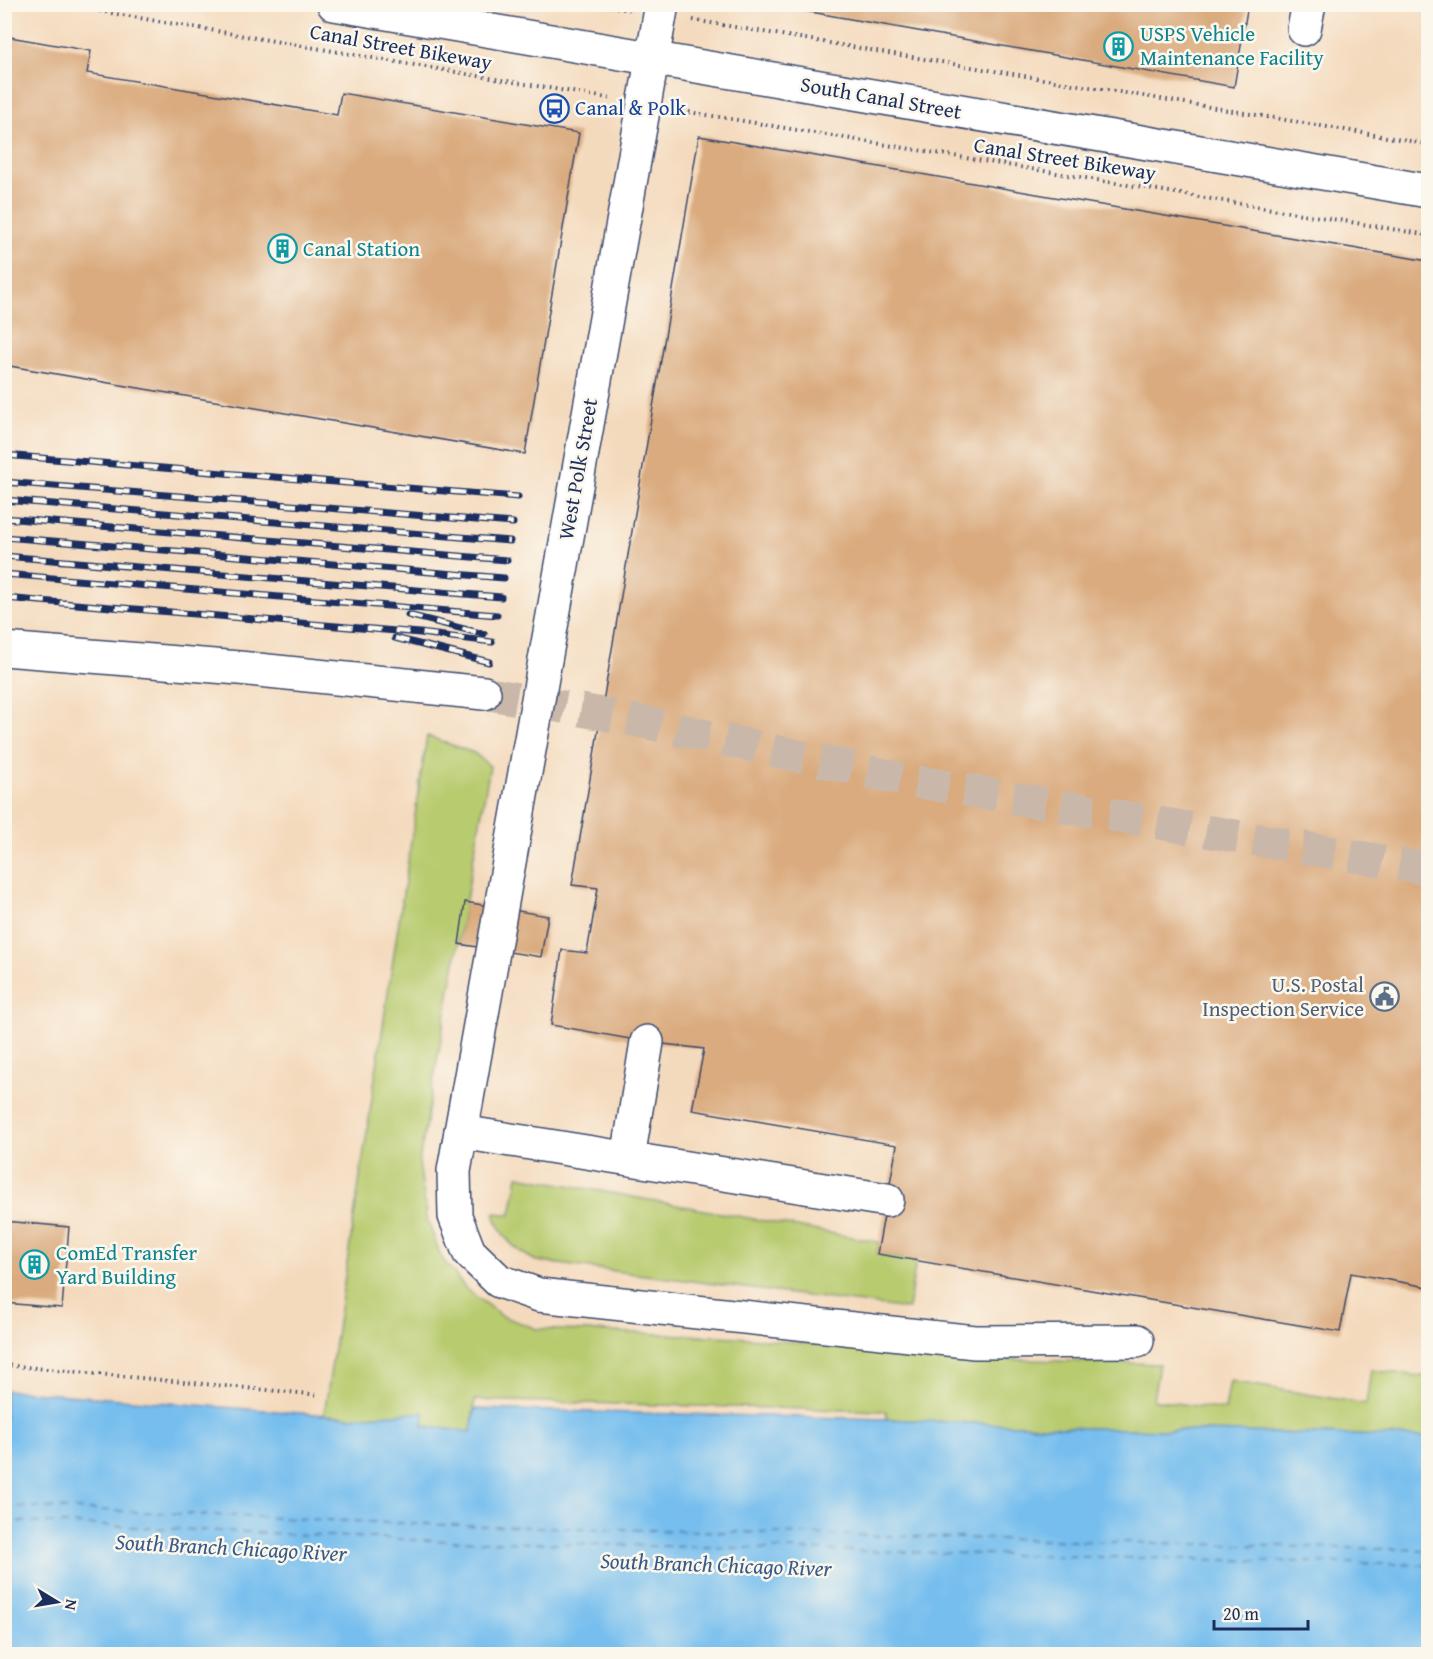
<svg xmlns="http://www.w3.org/2000/svg" width="1433" height="1659" font-family="'Gentium Book Plus',serif">
	<style>
		.green { fill: #b8cb6e; stroke: #6a7d66; stroke-width: 1.5 }
		.water { fill: #76beee; stroke: #4876a6; stroke-width: 1.5 }
		.lines { fill: none; stroke-linecap: round; stroke-linejoin: round }
		.ferry { stroke: #365a89; stroke-width: 1.5; stroke-dasharray: 8 6; stroke-linecap: butt }
		.building { fill: #daab7f }
		.minor-tunnel { stroke: #c9b8aa; stroke-width: 33; stroke-dasharray: 33 16; stroke-linecap: butt }
		.minor-casing { stroke: #3c496c; stroke-width: 36 }
		.major-casing { stroke: #3c496c; stroke-width: 36 }
		.path { stroke: #3c496c; stroke-width: 4; stroke-dasharray: 1.5 4.5; stroke-linecap: butt }
		.minor { stroke: #fff; stroke-width: 33 }
		.major { stroke: #fff; stroke-width: 33 }
		.rail-casing { stroke: #1b2f5e; stroke-width: 7 }
		.rail { stroke: #fbf7ec; stroke-width: 4.5; stroke-dasharray: 14; stroke-linecap: butt }
		.labels { text-anchor: middle; stroke-width: 5; stroke-linejoin: round; paint-order: stroke }
		.culture-label { font-size: 21px; fill: #0d838f; stroke: #fbf7ec; text-anchor: start }
		.street-label { font-size: 21px; fill: #1b2f5e; stroke: #fbf7ec }
		.transit-label { font-size: 21px; fill: #164399; stroke: #fbf7ec; text-anchor: start }
		.service-label { font-size: 21px; fill: #4e5e75; stroke: #fbf7ec; text-anchor: end }
		.water-label { font-size: 22px; font-style: italic; fill: #365a89; stroke: #fbf7ec }
	</style>
	<rect width="100%" height="100%" fill="#fbf7ec"/>
	<filter id="ink" filterUnits="userSpaceOnUse"><feTurbulence type="fractalNoise" baseFrequency=".0167" numOctaves="2"/><feDisplacementMap in="SourceGraphic" scale="12" xChannelSelector="R" yChannelSelector="G"/><feConvolveMatrix kernelMatrix="1 2 1 2 8 2 1 2 1" color-interpolation-filters="sRGB"/></filter>
	<filter id="wash" filterUnits="userSpaceOnUse"><feTurbulence type="fractalNoise" baseFrequency=".008" numOctaves="4" result="noise"/><feDisplacementMap in="SourceGraphic" scale="24" xChannelSelector="R" yChannelSelector="G"/><feGaussianBlur stdDeviation="1.35" result="paint"/><feColorMatrix in="noise" values="0 0 0 0 0 0 0 0 0 0 0 0 0 0 0 0 0 1.4 0 .05"/><feComposite in="paint" operator="in"/></filter>
	<g filter="url(#wash)">
		<rect width="100%" height="100%" fill="#f4dabd"/>
		<g class="green">
			<path d="M 427,736 L 474,753 L 490,766 L 419,1162 L 427,1219 L 441,1257 L 466,1289 L 502,1316 L 537,1329 L 736,1337 L 964,1358 L 1159,1364 L 1153,1400 L 1225,1410 L 1230,1381 L 1366,1404 L 1371,1370 L 1428,1377 L 1428,1437 L 1085,1428 L 886,1419 L 886,1411 L 475,1400 L 471,1432 L 423,1426 L 424,1412 L 351,1417 L 324,1415 Z"/>
			<path d="M 518,1176 L 879,1242 L 877,1254 L 916,1261 L 908,1309 L 536,1261 C 514,1249 501,1238 494,1213 L 511,1215 Z"/>
		</g>
		<path class="water" d="M 5,1390 L 351,1417 L 424,1412 L 423,1426 L 471,1432 L 475,1409 L 886,1419 L 1085,1428 L 1428,1437 L 1428,1654 L 395,1654 L 373,1652 L 372,1654 L 5,1654 Z"/>
		<g class="lines">
			<g class="ferry">
				<path d="M 4,1506 L 419,1524 L 1428,1550"/>
				<path d="M 4,1521 L 417,1540 L 1428,1565"/>
			</g>
		</g>
		<g id="blocks">
			<g class="building">
				<path d="M 766,4 L 1248,4 L 1234,87 Z"/>
				<path d="M 4,36 L 91,51 L 87,73 L 337,115 L 341,93 L 579,133 L 525,454 L 4,365 Z"/>
				<path d="M 699,136 L 1428,261 L 1428,1287 L 1351,1273 L 1340,1332 L 877,1254 L 897,1145 L 692,1110 L 704,1049 L 647,1042 L 551,1025 L 562,950 L 587,953 L 598,888 L 572,885 Z"/>
				<path d="M 465,902 L 548,916 L 541,957 L 459,944 Z"/>
				<path d="M 4,1221 L 69,1227 L 62,1308 L 4,1303 Z"/>
			</g>
		</g>
	</g>
	<g filter="url(#ink)">
		<use href="#blocks" fill-opacity="0" stroke="#3c496c" stroke-width="1.5"/>
		<g class="lines">
			<path class="minor-tunnel" d="M 484,693 L 625,718 L 908,780 L 1428,869"/>
			<defs>
				<g id="minor">
					<path d="M 662,4 L 454,1171 L 455,1216 L 469,1252 L 499,1281 L 539,1295 L 975,1342 L 1137,1341"/>
					<path d="M 1304,29 L 1309,4"/>
					<path d="M 4,649 L 239,668 L 484,693"/>
					<path d="M 461,1132 L 887,1200"/>
					<path d="M 628,1158 L 647,1042"/>
				</g>
				<path id="major" d="M 334,4 L 1428,191"/>
			</defs>
			<use href="#minor" class="minor-casing"/>
			<use href="#major" class="major-casing"/>
			<g class="path">
				<path d="M 58,4 L 613,99"/>
				<path d="M 599,4 L 629,10"/>
				<path d="M 693,20 L 1428,144"/>
				<path d="M 677,110 L 1428,235"/>
				<path d="M 4,1365 L 320,1395"/>
			</g>
			<use href="#minor" class="minor"/>
			<use href="#major" class="major"/>
			<defs>
				<g id="rail">
					<path d="M 4,455 L 518,497"/>
					<path d="M 4,482 L 513,523"/>
					<path d="M 4,500 L 510,541"/>
					<path d="M 4,518 L 507,560"/>
					<path d="M 4,537 L 504,578"/>
					<path d="M 4,556 L 501,597"/>
					<path d="M 4,574 L 497,615"/>
					<path d="M 4,598 L 420,633 L 492,642"/>
					<path d="M 408,615 L 484,634"/>
					<path d="M 395,638 L 489,662"/>
				</g>
			</defs>
			<use href="#rail" class="rail-casing"/>
			<use href="#rail" class="rail"/>
		</g>
	</g>
	<defs>
		<symbol id="building-ring" viewBox="-11 -11 22 22"><circle r="9.5" fill="#fbf7ec" stroke="#0f9aa8" stroke-width="1.5"/><path d="M-4-6H4V6H1V3H-1V6H-4ZM-2.5-4.3h1.7v1.8h-1.7ZM.8-4.3h1.7v1.8H.8ZM-2.5-1h1.7V.8h-1.7ZM.8-1h1.7V.8H.8Z" fill="#0f9aa8"/></symbol>
		<symbol id="bus-ring" viewBox="-11 -11 22 22"><circle r="9.5" fill="#fbf7ec" stroke="#1a4fb4" stroke-width="1.5"/><path d="M-5-6H5V4H4V6H2V4H-2V6H-4V4H-5ZM-3.5-4V0h7V-4ZM-3.5 1.2v1.5H-2V1.2ZM2 1.2v1.5H3.5V1.2Z" fill="#1a4fb4"/></symbol>
		<symbol id="civic-ring" viewBox="-11 -11 22 22"><circle r="9.5" fill="#fbf7ec" stroke="#5c6f8a" stroke-width="1.5"/><path d="M-.6-6.5H3V-4.5H.6V-3L4-1V1h2V6H-6V1h2V-1L-.6-3ZM-1.2 2.5V6h2.4V2.5Z" fill="#5c6f8a"/></symbol>
	</defs>
	<g fill-rule="evenodd">
		<use href="#building-ring" x="1102" y="30" width="33" height="33"/>
		<use href="#bus-ring" x="538" y="92" width="33" height="33"/>
		<use href="#building-ring" x="266" y="232" width="33" height="33"/>
		<use href="#civic-ring" x="1368" y="980" width="33" height="33"/>
		<use href="#building-ring" x="18" y="1248" width="33" height="33"/>
	</g>
	<g class="labels">
		<g class="culture-label">
			<text x="1140" y="41">USPS Vehicle<tspan x="1140" dy="24">Maintenance Facility</tspan></text>
			<text x="303" y="256">Canal Station</text>
			<text x="56" y="1260">ComEd Transfer<tspan x="56" dy="24">Yard Building</tspan></text>
		</g>
		<g class="street-label">
			<text transform="translate(401 47) rotate(10)" y="7">Canal Street Bikeway</text>
			<text transform="translate(881 98) rotate(10)" y="7">South Canal Street</text>
			<text transform="translate(1065 159) rotate(9)" y="7">Canal Street Bikeway</text>
			<text transform="translate(578 469) rotate(-80)" y="7">West Polk Street</text>
		</g>
		<g class="transit-label">
			<text x="575" y="115">Canal &amp; Polk</text>
		</g>
		<g class="service-label">
			<text x="1364" y="992">U.S. Postal<tspan x="1364" dy="24">Inspection Service</tspan></text>
		</g>
		<g class="water-label">
			<text transform="translate(231 1547) rotate(3)" y="8">South Branch Chicago River</text>
			<text transform="translate(716 1564) rotate(2)" y="8">South Branch Chicago River</text>
		</g>
	</g>
	<rect width="1433" height="1659" fill="none" stroke="#fbf7ec" stroke-width="24"/>
	<g transform="translate(57 1602) rotate(101)" stroke="#fbf7ec" stroke-width="4.5" paint-order="stroke">
	<path d="M0-4.5L10 22L0 15L-10 22Z" fill="#1b2f5e"/>
	<text y="-9" font-size="16" font-weight="bold" text-anchor="middle" fill="#1b2f5e">N</text>
	</g>
	<path d="M1214 1620v9h94v-9" fill="none" stroke="#1b2f5e" stroke-width="3"/>
	<text x="1223" y="1620" font-size="18" fill="#1b2f5e" stroke="#fbf7ec" stroke-width="4.5" paint-order="stroke">20 m</text>
</svg>
